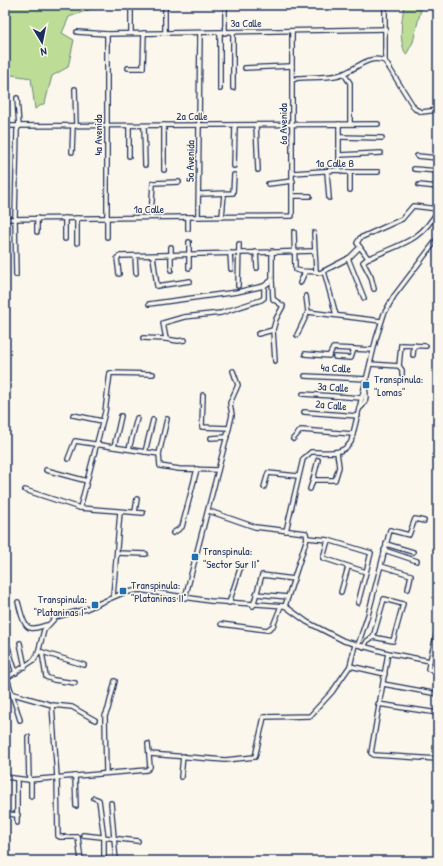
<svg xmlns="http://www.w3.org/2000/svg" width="443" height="866" font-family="'Patrick Hand',sans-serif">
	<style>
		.green { fill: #bddc95; stroke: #6c867a }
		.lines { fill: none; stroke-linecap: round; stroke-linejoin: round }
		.minor-casing { stroke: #1b2f5e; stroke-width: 6 }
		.minor { stroke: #fbf7ec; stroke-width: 3.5 }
		.poi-dot { fill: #1f6fb2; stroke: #fbf7ec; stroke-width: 1.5 }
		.labels { text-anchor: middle; stroke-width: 3; stroke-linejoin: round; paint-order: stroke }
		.street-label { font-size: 11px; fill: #1b2f5e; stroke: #fbf7ec }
		.poi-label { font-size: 11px; fill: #1b2f5e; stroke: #fbf7ec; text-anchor: start }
	</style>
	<rect width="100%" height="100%" fill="#fbf7ec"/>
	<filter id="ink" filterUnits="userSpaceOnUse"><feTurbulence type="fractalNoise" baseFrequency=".025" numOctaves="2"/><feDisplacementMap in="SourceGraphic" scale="8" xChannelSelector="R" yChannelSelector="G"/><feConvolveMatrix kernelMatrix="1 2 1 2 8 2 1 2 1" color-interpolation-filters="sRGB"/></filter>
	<g filter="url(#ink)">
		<g class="green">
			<path d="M 8,5 L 102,5 L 69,17 L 62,33 L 74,40 L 68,67 L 52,76 L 45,103 L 35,109 L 31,78 L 5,74 L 5,7 Z"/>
			<path d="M 404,5 L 422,5 L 413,42 L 406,55 C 398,38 402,22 404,5 Z"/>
		</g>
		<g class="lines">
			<defs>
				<g id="minor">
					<path d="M 77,32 L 107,34 L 386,29"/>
					<path d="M 131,33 L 131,7"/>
					<path d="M 165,33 L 165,5"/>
					<path d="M 225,33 L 225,5"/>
					<path d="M 107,34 L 107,237"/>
					<path d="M 385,61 L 415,109 L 422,112 L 438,110"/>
					<path d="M 385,61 L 385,5"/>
					<path d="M 128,68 L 143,68 L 144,33"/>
					<path d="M 245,68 L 292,66"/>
					<path d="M 344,74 L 350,83 L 350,124"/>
					<path d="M 293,80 L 298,78 C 311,77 326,78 339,75 C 356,71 366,54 385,61"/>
					<path d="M 233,88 L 233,32"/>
					<path d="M 75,89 L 76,126"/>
					<path d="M 220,89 L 220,33"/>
					<path d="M 339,124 L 339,170"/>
					<path d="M 256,125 L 258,170"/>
					<path d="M 5,126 L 378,124"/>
					<path d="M 144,126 L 145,165"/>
					<path d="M 340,137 L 382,138"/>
					<path d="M 437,144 L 438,144"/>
					<path d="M 72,152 L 73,126"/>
					<path d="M 340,155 L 381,153"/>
					<path d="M 129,156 L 129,126"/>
					<path d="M 417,156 L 438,158"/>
					<path d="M 234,166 L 235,125"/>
					<path d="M 414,169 L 438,171"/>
					<path d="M 164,170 L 164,125"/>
					<path d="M 327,172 L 329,198"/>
					<path d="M 293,173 L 339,170 L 344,172 L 378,172"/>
					<path d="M 268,184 L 293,181"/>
					<path d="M 419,185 L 438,187"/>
					<path d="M 350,190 L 350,172"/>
					<path d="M 199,194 L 233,193 L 234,175"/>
					<path d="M 293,196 L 310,196"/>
					<path d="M 151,217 L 153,183 L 179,182"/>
					<path d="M 188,217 L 188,229"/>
					<path d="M 198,217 L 200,33"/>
					<path d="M 222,217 L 224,194"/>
					<path d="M 37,218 L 37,232"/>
					<path d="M 5,219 L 292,216 L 292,32"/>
					<path d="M 294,232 L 295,267"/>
					<path d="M 314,233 L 316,270"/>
					<path d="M 65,239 L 65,218"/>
					<path d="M 189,242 L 189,268"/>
					<path d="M 77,243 L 77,218"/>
					<path d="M 171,247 L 171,270"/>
					<path d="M 256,252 L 257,268"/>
					<path d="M 230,253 L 231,269"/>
					<path d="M 135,256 L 136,273"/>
					<path d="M 153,256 L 157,286 L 190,281"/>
					<path d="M 348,258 L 364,298"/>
					<path d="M 368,258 L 357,243 L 360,238 L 402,219 L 413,206 L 438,209"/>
					<path d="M 296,270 C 305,273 313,270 320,273 L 349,258 L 360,247"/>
					<path d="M 324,271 L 336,315"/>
					<path d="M 119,274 L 117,258 L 120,256 L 315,251"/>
					<path d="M 16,275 L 15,218 L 17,130 L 19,126 L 17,98"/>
					<path d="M 272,280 L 273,299 L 283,306 L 276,319 L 273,330 L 275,361"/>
					<path d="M 300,283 L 305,272"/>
					<path d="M 238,286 L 239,244"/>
					<path d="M 374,289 L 371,277 L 363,262 L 368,258 L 372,257 C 403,243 421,241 438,210"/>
					<path d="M 306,296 L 308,312"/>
					<path d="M 149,304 L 237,292 L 264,286 L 272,280 L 272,251"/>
					<path d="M 258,334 L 273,330"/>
					<path d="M 297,335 L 308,312 L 381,321"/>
					<path d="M 143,338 L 166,339 L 163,323 L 184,317 L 221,313 L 261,300 L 264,298 L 264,286"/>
					<path d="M 166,339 L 178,341 L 185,340"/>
					<path d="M 305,354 L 329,356 L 333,348 L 373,350"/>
					<path d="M 413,355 L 414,345"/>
					<path d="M 335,357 L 351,358 L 354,349"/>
					<path d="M 370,364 L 399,366 L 401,345 L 426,346"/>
					<path d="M 399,366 L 402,370 L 402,374"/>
					<path d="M 305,376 L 367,379"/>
					<path d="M 303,394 L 362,398"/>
					<path d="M 203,395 L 202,427 L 229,428"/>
					<path d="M 359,409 C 366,404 367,396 365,388"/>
					<path d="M 304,412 L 358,416"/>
					<path d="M 73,415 L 102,421"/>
					<path d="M 167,419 L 159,454 L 160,466 L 179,469 L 218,470"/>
					<path d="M 211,438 L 227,437"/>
					<path d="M 293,439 L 301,430 L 353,434"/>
					<path d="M 114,447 L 121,416"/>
					<path d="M 129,449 L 137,418"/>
					<path d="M 145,452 L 153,420"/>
					<path d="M 68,459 L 75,441 L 159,454"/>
					<path d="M 318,460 L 313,480 L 335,480 L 339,467 L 337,452"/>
					<path d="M 46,470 L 87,481"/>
					<path d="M 264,487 L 268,473 L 298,476"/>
					<path d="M 310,489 L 313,480"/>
					<path d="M 25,490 L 80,508"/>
					<path d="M 209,511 L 255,527 L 306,533 L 307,538 L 285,606"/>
					<path d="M 135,512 L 137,499"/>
					<path d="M 143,513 L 80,508 L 105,412 L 110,373 L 153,374"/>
					<path d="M 286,531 L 303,459 L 311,452 C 326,451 341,457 351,442 L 376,339 L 384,314 L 394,296 L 438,238"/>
					<path d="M 173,533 L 182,527 L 197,469"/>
					<path d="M 307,538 L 328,540 L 371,553 L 358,603"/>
					<path d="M 328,540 L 323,558 L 366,572"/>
					<path d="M 386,544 L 413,552"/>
					<path d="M 384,550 L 417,561"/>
					<path d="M 117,553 L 146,554"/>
					<path d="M 381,566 L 411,575 L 408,589"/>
					<path d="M 341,592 L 348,567"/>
					<path d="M 256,594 L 288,597"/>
					<path d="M 113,596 L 120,512"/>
					<path d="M 185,598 L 229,428 L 232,415 L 230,403 L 238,385 L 233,371"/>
					<path d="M 18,602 C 20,608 23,628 31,628 C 36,629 42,626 47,625"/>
					<path d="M 229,603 L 240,569"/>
					<path d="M 253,606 L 262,575 L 294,579"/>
					<path d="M 221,624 L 267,630 L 273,626 L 281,606"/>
					<path d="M 438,628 L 428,669 L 438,671"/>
					<path d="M 5,638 L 16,673"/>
					<path d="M 20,643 L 25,667"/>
					<path d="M 358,645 L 368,615 L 390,530 L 409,535 L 415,519 L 424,521"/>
					<path d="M 364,647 L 367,641 L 373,637 L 384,599 L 403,604 L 393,641 L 373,637"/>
					<path d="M 39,652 L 42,652 L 46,677 L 54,680 L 75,683"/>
					<path d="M 42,652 L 84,665"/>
					<path d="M 388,653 L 371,753 L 374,755 L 438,759"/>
					<path d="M 350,666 L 385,674"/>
					<path d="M 7,678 L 20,720"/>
					<path d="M 5,679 L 34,660 L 38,653 L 44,630 L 56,617 L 86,609 L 123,593 L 139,590 L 210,601 L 285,606 L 307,622 L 344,641 L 388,653 L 430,661"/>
					<path d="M 383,684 L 438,694"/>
					<path d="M 13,694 L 52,705 L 72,707 L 95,720"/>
					<path d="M 378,704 L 438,713"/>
					<path d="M 52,705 L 57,777 L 58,836 L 60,837 L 78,837 L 81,861"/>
					<path d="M 28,737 L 29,780"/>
					<path d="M 150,754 L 225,760 L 255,757 L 264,717 L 310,716 L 332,692 L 350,666 L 355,645"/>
					<path d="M 106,773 L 105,716 L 108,709 L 115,681"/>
					<path d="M 75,776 L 76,806"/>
					<path d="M 5,777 L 29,780 L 147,770 L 150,767 L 148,744"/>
					<path d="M 181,777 L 183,756"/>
					<path d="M 17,779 L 17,823"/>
					<path d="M 31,796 L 31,780"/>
					<path d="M 94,798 L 99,800 L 104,838 L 104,861"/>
					<path d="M 111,803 L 116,861"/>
					<path d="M 6,814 L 18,815"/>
					<path d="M 83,835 L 138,841"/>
				</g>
			</defs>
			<use href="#minor" class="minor-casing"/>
			<use href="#minor" class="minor"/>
		</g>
	</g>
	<g class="poi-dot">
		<rect x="362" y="381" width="8" height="8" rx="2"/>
		<rect x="191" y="553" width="8" height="8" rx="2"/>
		<rect x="119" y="587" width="8" height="8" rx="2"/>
		<rect x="91" y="601" width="8" height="8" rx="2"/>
	</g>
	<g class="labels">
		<g class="street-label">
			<text x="246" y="27">3a Calle</text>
			<text x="192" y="120">2a Calle</text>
			<text transform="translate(283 124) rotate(-90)" y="4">6a Avenida</text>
			<text transform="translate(98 135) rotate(-90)" y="4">4a Avenida</text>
			<text transform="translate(190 161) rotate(-89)" y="4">5a Avenida</text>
			<text x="335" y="167">1a Calle B</text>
			<text x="149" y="213">1a Calle</text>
			<text transform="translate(336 368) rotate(3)" y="4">4a Calle</text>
			<text transform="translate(333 387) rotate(4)" y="4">3a Calle</text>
			<text transform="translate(331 405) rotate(5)" y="4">2a Calle</text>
		</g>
		<g class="poi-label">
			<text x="374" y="383">Transpinula:<tspan x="374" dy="13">"Lomas"</tspan></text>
			<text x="203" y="555">Transpinula:<tspan x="203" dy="13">"Sector Sur II"</tspan></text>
			<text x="131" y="589">Transpinula:<tspan x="131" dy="13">"Plataninas II"</tspan></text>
			<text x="87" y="603" text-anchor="end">Transpinula:<tspan x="87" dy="13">"Plataninas I"</tspan></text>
		</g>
	</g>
	<rect width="443" height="866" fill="none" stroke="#fbf7ec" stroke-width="20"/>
	<rect x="10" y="10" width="423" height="846" fill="none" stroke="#1b2f5e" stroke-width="1.5" filter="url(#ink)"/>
	<g transform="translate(42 42) rotate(170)" stroke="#fbf7ec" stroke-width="3" paint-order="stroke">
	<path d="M0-3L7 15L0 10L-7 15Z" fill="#1b2f5e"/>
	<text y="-6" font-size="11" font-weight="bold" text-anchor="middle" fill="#1b2f5e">N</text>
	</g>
</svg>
